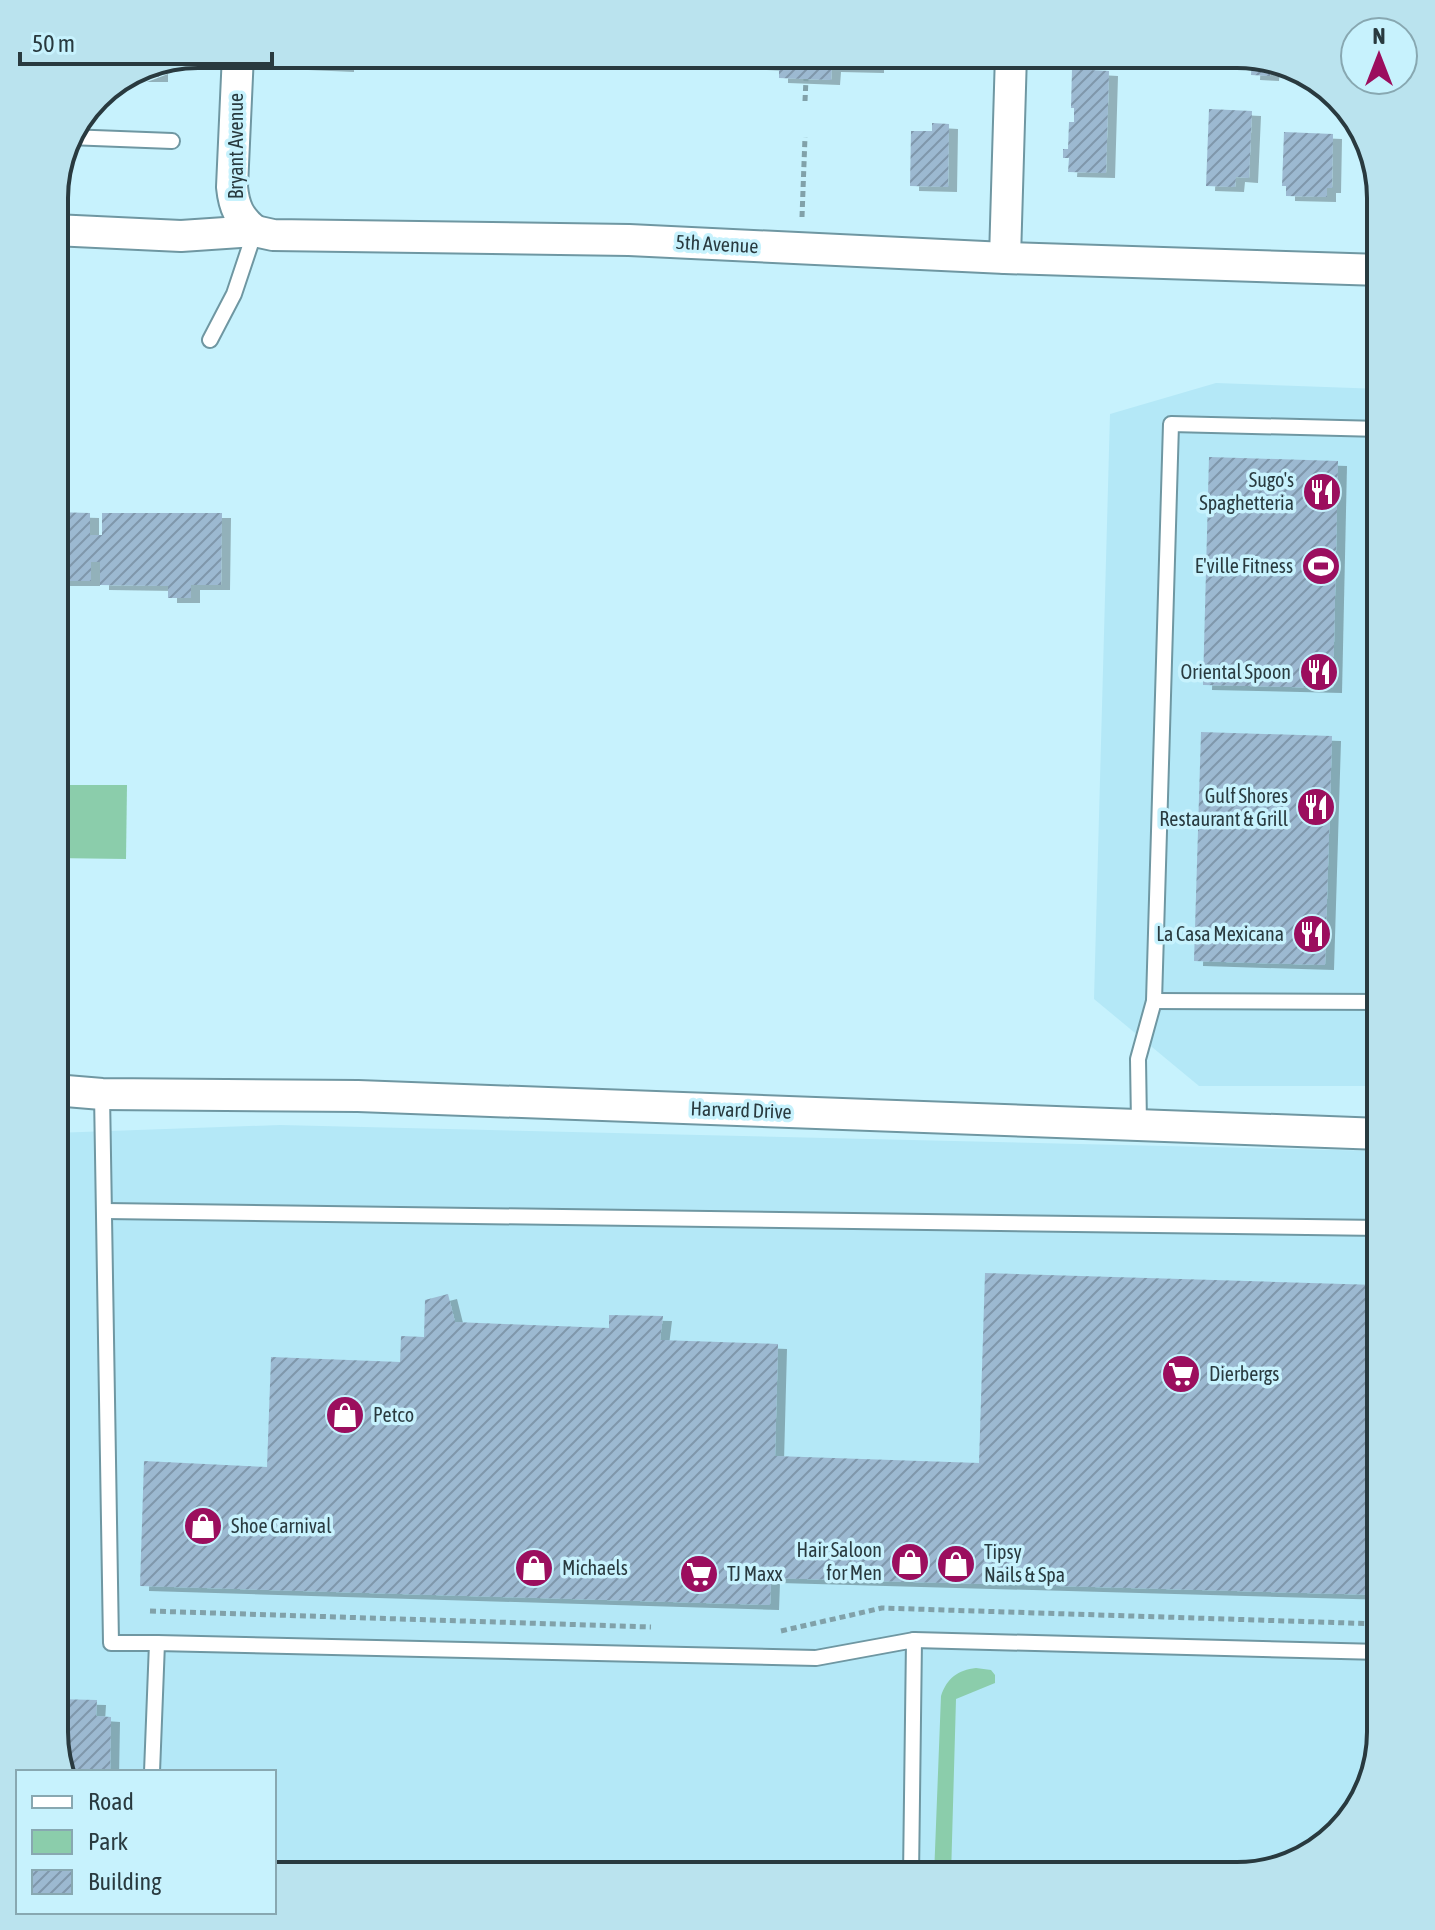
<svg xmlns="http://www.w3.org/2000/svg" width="1435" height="1930" font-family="'Asap Condensed',sans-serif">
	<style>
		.built { fill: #b4e8f7 }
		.green { fill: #8bcdab }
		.building { fill: url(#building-hatch); filter: url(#shadow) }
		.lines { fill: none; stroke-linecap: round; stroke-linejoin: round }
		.service-casing { stroke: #6f97a2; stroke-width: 18 }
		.minor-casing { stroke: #6f97a2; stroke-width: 34 }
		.path { stroke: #81a1a9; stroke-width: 5; stroke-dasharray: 6 4; stroke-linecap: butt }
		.service { stroke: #fff; stroke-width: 14 }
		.minor { stroke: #fff; stroke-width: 30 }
		.labels { text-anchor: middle; stroke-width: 7; stroke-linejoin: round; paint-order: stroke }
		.street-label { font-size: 20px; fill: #293a3f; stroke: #c7f2fd }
		.poi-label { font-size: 20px; fill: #293a3f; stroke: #c7f2fd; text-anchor: end }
		.rim { fill: none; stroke: #293a3f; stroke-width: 4 }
	</style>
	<defs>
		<pattern id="building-hatch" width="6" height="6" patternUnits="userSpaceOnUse" patternTransform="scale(2)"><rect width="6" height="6" fill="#9cb9d1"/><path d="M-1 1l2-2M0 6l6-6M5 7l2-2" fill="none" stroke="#7f97ab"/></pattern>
		<filter id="shadow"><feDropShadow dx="9" dy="5" stdDeviation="0" flood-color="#0004"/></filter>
	</defs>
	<rect width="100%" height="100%" fill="#c7f2fd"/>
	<g class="built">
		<path d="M 1216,383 L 1381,389 L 1381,1086 L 1199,1086 L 1094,999 L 1110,414 Z"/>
		<path d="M 280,1125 L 1381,1151 L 1381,1733 L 1361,1804 L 1309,1856 L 1238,1876 L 274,1876 L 274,1772 L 65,1772 L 54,1732 L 54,1133 Z"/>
	</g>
	<g class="green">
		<path d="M 54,785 L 127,785 L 126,859 L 54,858 Z"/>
		<path d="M 976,1668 L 991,1670 L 995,1675 L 995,1683 L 956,1699 L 951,1876 L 934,1876 L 941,1696 C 947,1678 958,1670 976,1668 Z"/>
	</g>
	<g class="building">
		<path d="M 299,54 L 345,54 L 345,67 L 299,65 Z"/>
		<path d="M 738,54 L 875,54 L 875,68 L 832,67 L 831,80 L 779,78 L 779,66 L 737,64 Z"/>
		<path d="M 1252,56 L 1271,62 L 1270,76 L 1251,75 Z"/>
		<path d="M 159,69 L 159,77 L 138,77 Z"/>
		<path d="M 1072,69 L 1109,71 L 1106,173 L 1068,172 L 1069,158 L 1063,158 L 1063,149 L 1068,149 L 1069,122 L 1074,122 L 1074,108 L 1071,108 Z"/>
		<path d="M 1209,109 L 1252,111 L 1249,178 L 1236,177 L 1235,187 L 1206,186 Z"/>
		<path d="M 932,123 L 949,124 L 948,187 L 910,186 L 911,131 L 932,131 Z"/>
		<path d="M 1284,132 L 1333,134 L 1332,188 L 1327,188 L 1327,197 L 1286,196 L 1286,186 L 1282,186 Z"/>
		<path d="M 1367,144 L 1378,188 L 1365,187 Z"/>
		<path d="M 1209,457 L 1338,461 L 1333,688 L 1203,685 Z"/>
		<path d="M 54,512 L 90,513 L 90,535 L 102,535 L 102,513 L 222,513 L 221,585 L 191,585 L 191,598 L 168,598 L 168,586 L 100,585 L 100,562 L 91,562 L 91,581 L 54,581 Z"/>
		<path d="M 1201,732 L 1332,736 L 1325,965 L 1194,961 Z"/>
		<path d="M 1377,1272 L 1381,1272 L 1381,1595 L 771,1578 L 770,1605 L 140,1586 L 144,1461 L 267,1467 L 271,1357 L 400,1362 L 401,1336 L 424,1337 L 425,1300 L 448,1294 L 455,1322 L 609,1328 L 609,1315 L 663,1316 L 660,1340 L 778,1344 L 775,1456 L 979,1463 L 985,1273 L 1377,1285 Z"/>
		<path d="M 54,1699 L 97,1700 L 96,1716 L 111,1717 L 110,1772 L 65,1772 L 54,1732 Z"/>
	</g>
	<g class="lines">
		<defs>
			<g id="service">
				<path d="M 68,137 L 172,141"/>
				<path d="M 210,340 L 234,294 L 255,231"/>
				<path d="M 1154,1001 L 1381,1002"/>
				<path d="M 102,1094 L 111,1643 L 157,1643"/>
				<path d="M 1139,1124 L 1138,1059 L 1154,1001 L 1171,424 L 1381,429"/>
				<path d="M 105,1211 L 1381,1228"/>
				<path d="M 914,1640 L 1381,1652"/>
				<path d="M 152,1772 L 157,1643 L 816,1658 L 914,1640 L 911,1876"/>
			</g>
			<g id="minor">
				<path d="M 238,54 L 232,187 C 234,207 239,218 255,231"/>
				<path d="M 54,230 L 181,236 L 255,231 L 273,235 L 629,240 L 1005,258 L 1381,270"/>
				<path d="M 1005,258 L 1011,54"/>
				<path d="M 54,1090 L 102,1094 L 358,1096 L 1381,1134"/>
			</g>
		</defs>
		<use href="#service" class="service-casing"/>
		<use href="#minor" class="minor-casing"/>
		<g class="path">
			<path d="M 805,101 L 806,79"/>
			<path d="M 802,217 L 805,137"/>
			<path d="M 150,1611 L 651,1627"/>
			<path d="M 781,1631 L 882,1608 L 1381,1624"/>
		</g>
		<use href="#service" class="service"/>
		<use href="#minor" class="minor"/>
	</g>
	<defs>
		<symbol id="restaurant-disc" viewBox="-11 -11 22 22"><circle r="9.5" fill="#9b0e5e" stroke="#c7f2fd"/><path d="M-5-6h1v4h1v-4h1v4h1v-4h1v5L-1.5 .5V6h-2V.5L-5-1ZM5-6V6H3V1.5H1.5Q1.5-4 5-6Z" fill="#fff"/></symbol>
		<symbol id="stadium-disc" viewBox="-11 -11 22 22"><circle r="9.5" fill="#9b0e5e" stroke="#c7f2fd"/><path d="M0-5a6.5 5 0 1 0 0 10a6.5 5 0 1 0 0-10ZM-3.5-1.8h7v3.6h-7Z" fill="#fff"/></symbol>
		<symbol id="supermarket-disc" viewBox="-11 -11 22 22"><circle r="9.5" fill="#9b0e5e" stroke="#c7f2fd"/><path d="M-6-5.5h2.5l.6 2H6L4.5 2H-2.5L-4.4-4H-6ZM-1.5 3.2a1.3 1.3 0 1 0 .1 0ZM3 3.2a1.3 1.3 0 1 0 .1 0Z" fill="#fff"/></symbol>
		<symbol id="shop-disc" viewBox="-11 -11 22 22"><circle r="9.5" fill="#9b0e5e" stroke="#c7f2fd"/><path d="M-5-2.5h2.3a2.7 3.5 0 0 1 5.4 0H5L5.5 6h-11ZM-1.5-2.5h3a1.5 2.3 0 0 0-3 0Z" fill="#fff"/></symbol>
	</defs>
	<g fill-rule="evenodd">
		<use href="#restaurant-disc" x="1300" y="470" width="44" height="44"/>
		<use href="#stadium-disc" x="1299" y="544" width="44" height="44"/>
		<use href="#restaurant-disc" x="1297" y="650" width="44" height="44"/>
		<use href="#restaurant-disc" x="1294" y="785" width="44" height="44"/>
		<use href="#restaurant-disc" x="1290" y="912" width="44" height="44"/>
		<use href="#supermarket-disc" x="1159" y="1352" width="44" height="44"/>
		<use href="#shop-disc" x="323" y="1393" width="44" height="44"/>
		<use href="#shop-disc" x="181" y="1504" width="44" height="44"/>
		<use href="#shop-disc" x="888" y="1540" width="44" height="44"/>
		<use href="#shop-disc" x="934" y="1542" width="44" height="44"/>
		<use href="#shop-disc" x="512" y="1546" width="44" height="44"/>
		<use href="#supermarket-disc" x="677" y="1552" width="44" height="44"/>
	</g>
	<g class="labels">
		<g class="street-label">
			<text transform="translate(236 146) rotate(-90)" y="7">Bryant Avenue</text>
			<text transform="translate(717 244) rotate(3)" y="7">5th Avenue</text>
			<text transform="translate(741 1110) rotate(2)" y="7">Harvard Drive</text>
		</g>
		<g class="poi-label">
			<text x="1294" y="487">Sugo's<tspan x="1294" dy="23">Spaghetteria</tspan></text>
			<text x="1293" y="573">E'ville Fitness</text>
			<text x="1291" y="679">Oriental Spoon</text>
			<text x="1288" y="803">Gulf Shores<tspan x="1288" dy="23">Restaurant &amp; Grill</tspan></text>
			<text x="1284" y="941">La Casa Mexicana</text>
			<text x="1209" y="1381" text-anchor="start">Dierbergs</text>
			<text x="373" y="1422" text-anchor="start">Petco</text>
			<text x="231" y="1533" text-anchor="start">Shoe Carnival</text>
			<text x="882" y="1557">Hair Saloon<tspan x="882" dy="23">for Men</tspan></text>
			<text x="984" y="1559" text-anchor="start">Tipsy<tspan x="984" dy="23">Nails &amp; Spa</tspan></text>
			<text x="562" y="1575" text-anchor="start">Michaels</text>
			<text x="727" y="1581" text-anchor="start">TJ Maxx</text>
		</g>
	</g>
	<path d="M0 0H1435V1930H0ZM198 68H1237A130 130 0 0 1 1367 198V1732A130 130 0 0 1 1237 1862H198A130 130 0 0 1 68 1732V198A130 130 0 0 1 198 68Z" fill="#bae3ee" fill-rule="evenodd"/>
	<path class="rim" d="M198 68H1237A130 130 0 0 1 1367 198V1732A130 130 0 0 1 1237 1862H198A130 130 0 0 1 68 1732V198A130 130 0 0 1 198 68Z"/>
	<rect x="16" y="1770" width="260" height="144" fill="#c7f2fd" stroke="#88a8b1" stroke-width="2"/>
	<rect x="32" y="1796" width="40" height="12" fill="#ffffff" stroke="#88a8b1" stroke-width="2"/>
	<text x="88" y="1810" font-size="24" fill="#293a3f">Road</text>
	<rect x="32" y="1830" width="40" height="24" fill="#8bcdab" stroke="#88a8b1" stroke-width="2"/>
	<text x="88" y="1850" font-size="24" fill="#293a3f">Park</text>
	<rect x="32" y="1870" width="40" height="24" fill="url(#building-hatch)" stroke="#88a8b1" stroke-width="2"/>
	<text x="88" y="1890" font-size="24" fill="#293a3f">Building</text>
	<g transform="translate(1379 56)"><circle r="38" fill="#c7f2fd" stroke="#88a8b1" stroke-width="2"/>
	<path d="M0-6L14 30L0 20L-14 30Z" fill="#9b0e5e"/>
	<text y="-12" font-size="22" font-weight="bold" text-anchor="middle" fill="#293a3f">N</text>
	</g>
	<path d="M20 52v12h252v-12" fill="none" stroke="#293a3f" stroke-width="4"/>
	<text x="32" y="52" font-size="24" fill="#293a3f" stroke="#c7f2fd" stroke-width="6" paint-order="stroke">50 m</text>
</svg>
